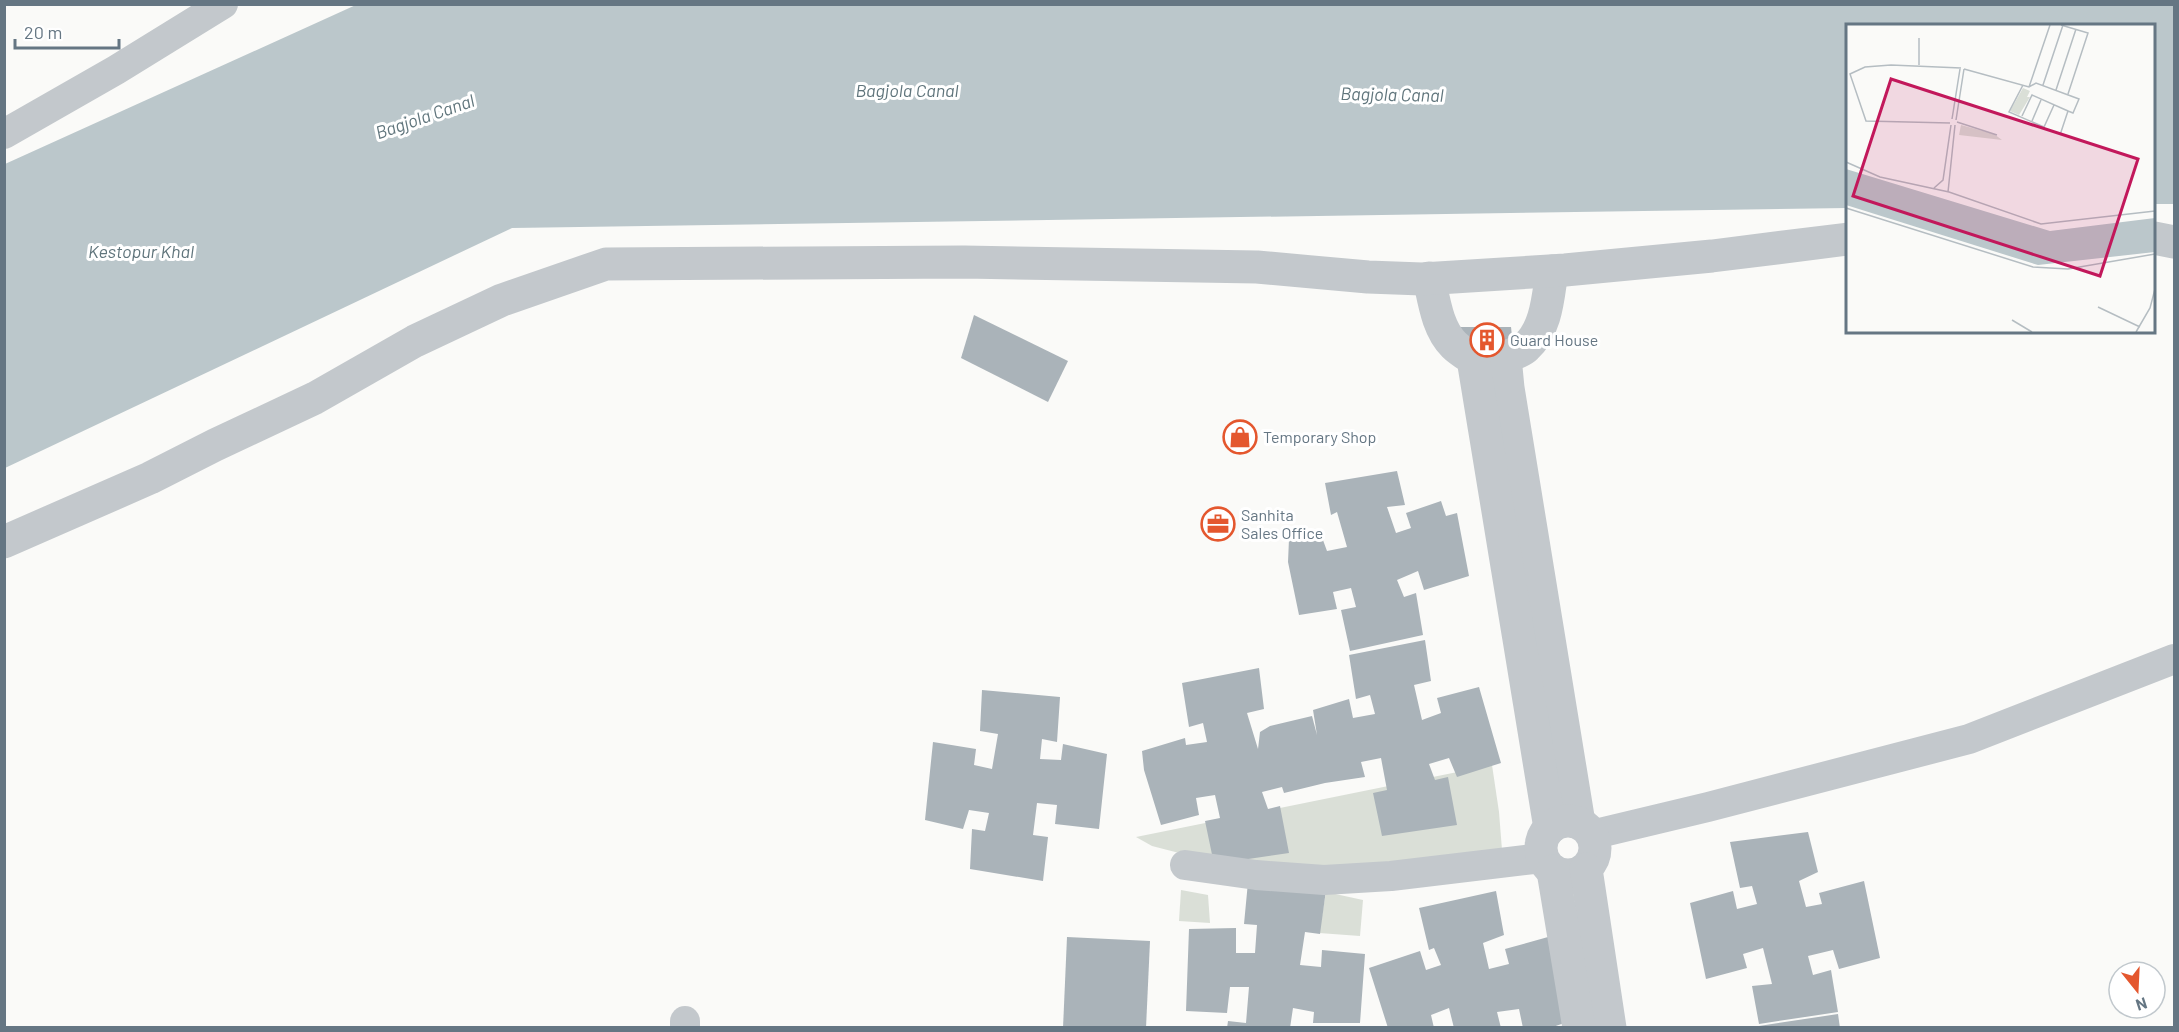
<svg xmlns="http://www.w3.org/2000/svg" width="2179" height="1032" font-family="Barlow,sans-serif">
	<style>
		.green { fill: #dadfd7 }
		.water { fill: #bbc7cb }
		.building { fill: #aab3b9 }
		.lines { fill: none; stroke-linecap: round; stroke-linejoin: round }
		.minor { stroke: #c3c8cc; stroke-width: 30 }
		.tertiary { stroke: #c3c8cc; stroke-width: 33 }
		.labels { text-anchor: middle; stroke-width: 6; stroke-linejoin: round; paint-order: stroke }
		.poi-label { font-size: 16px; fill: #657683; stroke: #fff; text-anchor: start }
		.water-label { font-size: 18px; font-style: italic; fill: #60757c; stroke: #fff }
		.inset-road { fill: none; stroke: #b5bdc2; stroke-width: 1.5 }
		.view { fill: #c2185b; fill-opacity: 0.15; stroke: #c2185b; stroke-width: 3 }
		.inset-edge { fill: none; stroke: #657683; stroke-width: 3 }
	</style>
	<rect width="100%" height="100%" fill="#fafaf8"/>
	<g class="green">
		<path d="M 1492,765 L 1499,812 L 1502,850 L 1354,867 L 1218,863 L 1152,846 L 1136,837 Z"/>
		<path d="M 1181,890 L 1208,895 L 1210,923 L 1179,921 Z"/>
		<path d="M 1326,892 L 1363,900 L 1360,936 L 1319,933 Z"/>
	</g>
	<path class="water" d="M 358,4 L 2174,5 L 2174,204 L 2154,204 L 2154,26 L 1848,26 L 1847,208 L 512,228 L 5,468 L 5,164 Z"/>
	<g class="building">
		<path d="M 974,315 L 1068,361 L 1048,402 L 961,358 Z"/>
		<path d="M 1456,327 L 1511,327 L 1512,336 L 1509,345 L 1496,351 L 1487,353 Z"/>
		<path d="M 1397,471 L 1405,505 L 1387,507 L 1396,533 L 1411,528 L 1406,513 L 1441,501 L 1446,516 L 1457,513 L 1469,576 L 1424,590 L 1418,571 L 1397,580 L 1404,597 L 1416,593 L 1423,635 L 1350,651 L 1341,610 L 1356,607 L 1351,588 L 1333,592 L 1337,609 L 1299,615 L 1288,562 L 1289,539 L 1320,532 L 1327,551 L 1347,547 L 1337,512 L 1331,515 L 1325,483 Z"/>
		<path d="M 1425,640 L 1431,681 L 1414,685 L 1422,720 L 1441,713 L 1437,698 L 1479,687 L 1501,763 L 1457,777 L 1449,758 L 1429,764 L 1435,780 L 1448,777 L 1457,825 L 1382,836 L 1373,793 L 1387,790 L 1381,758 L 1361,762 L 1365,777 L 1325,783 L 1284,793 L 1282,787 L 1262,792 L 1268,809 L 1280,806 L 1289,853 L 1214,864 L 1205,821 L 1220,818 L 1215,795 L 1196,798 L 1199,815 L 1161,825 L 1144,770 L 1142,751 L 1185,738 L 1186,745 L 1207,742 L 1203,723 L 1189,727 L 1182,683 L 1259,668 L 1264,709 L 1247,713 L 1258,749 L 1260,732 L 1270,726 L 1312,716 L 1317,735 L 1313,710 L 1349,699 L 1353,718 L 1375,714 L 1370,695 L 1356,699 L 1349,655 Z"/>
		<path d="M 982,690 L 1060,697 L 1057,742 L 1042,739 L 1040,759 L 1061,760 L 1063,744 L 1107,754 L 1099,829 L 1055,824 L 1057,805 L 1037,803 L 1033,835 L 1048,837 L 1043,881 L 970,869 L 972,829 L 985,831 L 989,813 L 969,810 L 963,829 L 925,820 L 933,742 L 976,749 L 974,765 L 992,769 L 998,734 L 980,731 Z"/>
		<path d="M 1808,832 L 1818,872 L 1799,881 L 1806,907 L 1822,904 L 1819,893 L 1864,881 L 1880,958 L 1839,969 L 1833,950 L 1808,956 L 1813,975 L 1831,970 L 1838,1012 L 1759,1024 L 1752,986 L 1772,984 L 1763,948 L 1743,954 L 1747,968 L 1706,979 L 1690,903 L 1733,891 L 1737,909 L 1757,904 L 1752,886 L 1740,888 L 1730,842 Z"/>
		<path d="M 1248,882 L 1326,890 L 1320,934 L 1305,932 L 1300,965 L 1321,967 L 1322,950 L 1365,954 L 1360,1023 L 1313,1023 L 1314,1012 L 1293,1008 L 1290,1028 L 1227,1028 L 1228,1021 L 1246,1023 L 1249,987 L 1230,987 L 1227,1013 L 1186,1011 L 1189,929 L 1236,928 L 1236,953 L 1255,953 L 1257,925 L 1244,924 Z"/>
		<path d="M 1496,891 L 1504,935 L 1483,943 L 1489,969 L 1509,964 L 1505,949 L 1548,937 L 1570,1021 L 1550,1028 L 1523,1028 L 1519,1009 L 1497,1012 L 1501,1028 L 1454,1028 L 1449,1008 L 1431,1015 L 1434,1028 L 1388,1028 L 1369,968 L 1420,951 L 1426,970 L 1441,965 L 1434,948 L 1429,950 L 1419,908 Z"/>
		<path d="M 1067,937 L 1150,941 L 1146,1028 L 1063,1028 Z"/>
		<path d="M 1838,1014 L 1840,1028 L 1760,1028 L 1759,1026 Z"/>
	</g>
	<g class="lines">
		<g class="minor">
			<path d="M 4,134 L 116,70 L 223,4"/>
			<path d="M 1591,835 L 1708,807 L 1969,739 L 2174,659"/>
			<path d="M 1185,865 L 1256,875 L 1324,880 L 1391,876 L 1542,858"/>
			<path d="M 685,1028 L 685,1021"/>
		</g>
		<g class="tertiary">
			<path d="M 2154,238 L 2174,242"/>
			<path d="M 1552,271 C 1548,296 1547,328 1526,347 C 1521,352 1511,355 1505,357 L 1508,388 L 1579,823"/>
			<path d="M 1429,278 C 1434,300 1437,328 1454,345 C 1459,350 1467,355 1473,359 L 1550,828"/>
			<path d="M 4,542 L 150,478 L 215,445 L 315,398 L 415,341 L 502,300 L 606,264 L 964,262 L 1257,267 L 1368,277 L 1422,279 L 1565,270 L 1712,256 L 1848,239"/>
			<circle cx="1568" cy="848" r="27"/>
			<path d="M 1586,869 L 1610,1028"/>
			<path d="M 1553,871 L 1579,1028"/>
		</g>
	</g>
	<defs>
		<symbol id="building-ring" viewBox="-11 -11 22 22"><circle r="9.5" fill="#fff" stroke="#e4572e" stroke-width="1.5"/><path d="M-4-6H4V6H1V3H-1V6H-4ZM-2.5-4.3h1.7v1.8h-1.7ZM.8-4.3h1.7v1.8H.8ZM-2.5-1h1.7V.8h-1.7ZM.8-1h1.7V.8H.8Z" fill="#e4572e"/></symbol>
		<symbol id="shop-ring" viewBox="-11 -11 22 22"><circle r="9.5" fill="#fff" stroke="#e4572e" stroke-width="1.5"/><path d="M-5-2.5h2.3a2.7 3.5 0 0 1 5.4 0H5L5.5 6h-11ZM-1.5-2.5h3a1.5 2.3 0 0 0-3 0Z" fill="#e4572e"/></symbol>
		<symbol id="office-ring" viewBox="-11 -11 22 22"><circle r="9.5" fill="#fff" stroke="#e4572e" stroke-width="1.5"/><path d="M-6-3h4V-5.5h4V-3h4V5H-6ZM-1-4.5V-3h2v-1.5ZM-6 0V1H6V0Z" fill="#e4572e"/></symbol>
	</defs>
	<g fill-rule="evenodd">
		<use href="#building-ring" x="1468" y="321" width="38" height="38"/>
		<use href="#shop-ring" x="1221" y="418" width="38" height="38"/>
		<use href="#office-ring" x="1199" y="505" width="38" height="38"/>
	</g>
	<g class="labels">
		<g class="poi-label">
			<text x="1510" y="346">Guard House</text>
			<text x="1263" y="443">Temporary Shop</text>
			<text x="1241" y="521">Sanhita<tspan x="1241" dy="18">Sales Office</tspan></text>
		</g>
		<g class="water-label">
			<text x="907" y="97">Bagjola Canal</text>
			<text transform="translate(1392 95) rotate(1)" y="6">Bagjola Canal</text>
			<text transform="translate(425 117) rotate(-19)" y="6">Bagjola Canal</text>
			<text x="141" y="258">Kestopur Khal</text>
		</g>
	</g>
	<g transform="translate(1846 24)">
		<rect width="309" height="309" fill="#fafaf8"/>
		<path d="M 177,64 L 184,67 L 181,73 L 184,73 L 173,91 L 164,87 ZM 115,101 L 148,110 L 156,116 L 113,111 Z" fill="#dadfd7"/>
		<path d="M 0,145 L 204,207 L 309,194 L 309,228 L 192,241 L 0,181 Z" fill="#bbc7cb"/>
		<path class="inset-road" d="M 215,1 L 242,9 L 222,70M 73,41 L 73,14M 118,45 L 183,63 L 190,59 L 233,75 L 227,89 L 222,87M 177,61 L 163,88 L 198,103 L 208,81M 197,61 L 217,1M 183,63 L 204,1M 210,66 L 230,5M 176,92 L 186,71 L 222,87 L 214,111M 106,95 L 114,45M 110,96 L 118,45M 186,97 L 195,76M 111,98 L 151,111M 104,99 L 20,97 L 4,50 L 19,43 L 45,41 L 115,44M 0,138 L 34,153 L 103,168 L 195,200 L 309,187M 88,164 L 97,156 L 105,101M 102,168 L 109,101M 0,184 L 187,243 L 222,245 L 309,230M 252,283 L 294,303M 166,296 L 186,308M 290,308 L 304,284 L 309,265"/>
		<path class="view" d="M 45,55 L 292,135 L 254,252 L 7,172 Z"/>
		<rect width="309" height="309" class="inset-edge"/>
	</g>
	<rect width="2179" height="1032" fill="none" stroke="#657683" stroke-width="12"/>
	<g transform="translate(2137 990) rotate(162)"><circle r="28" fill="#ffffff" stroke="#c1c8cd" stroke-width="1.5"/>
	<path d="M0-4.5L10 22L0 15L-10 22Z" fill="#e4572e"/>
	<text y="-9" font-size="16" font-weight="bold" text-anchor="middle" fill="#657683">N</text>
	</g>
	<path d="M15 39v9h104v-9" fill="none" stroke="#657683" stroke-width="3"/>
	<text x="24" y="39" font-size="18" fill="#657683" stroke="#ffffff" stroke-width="4.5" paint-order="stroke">20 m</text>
</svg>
